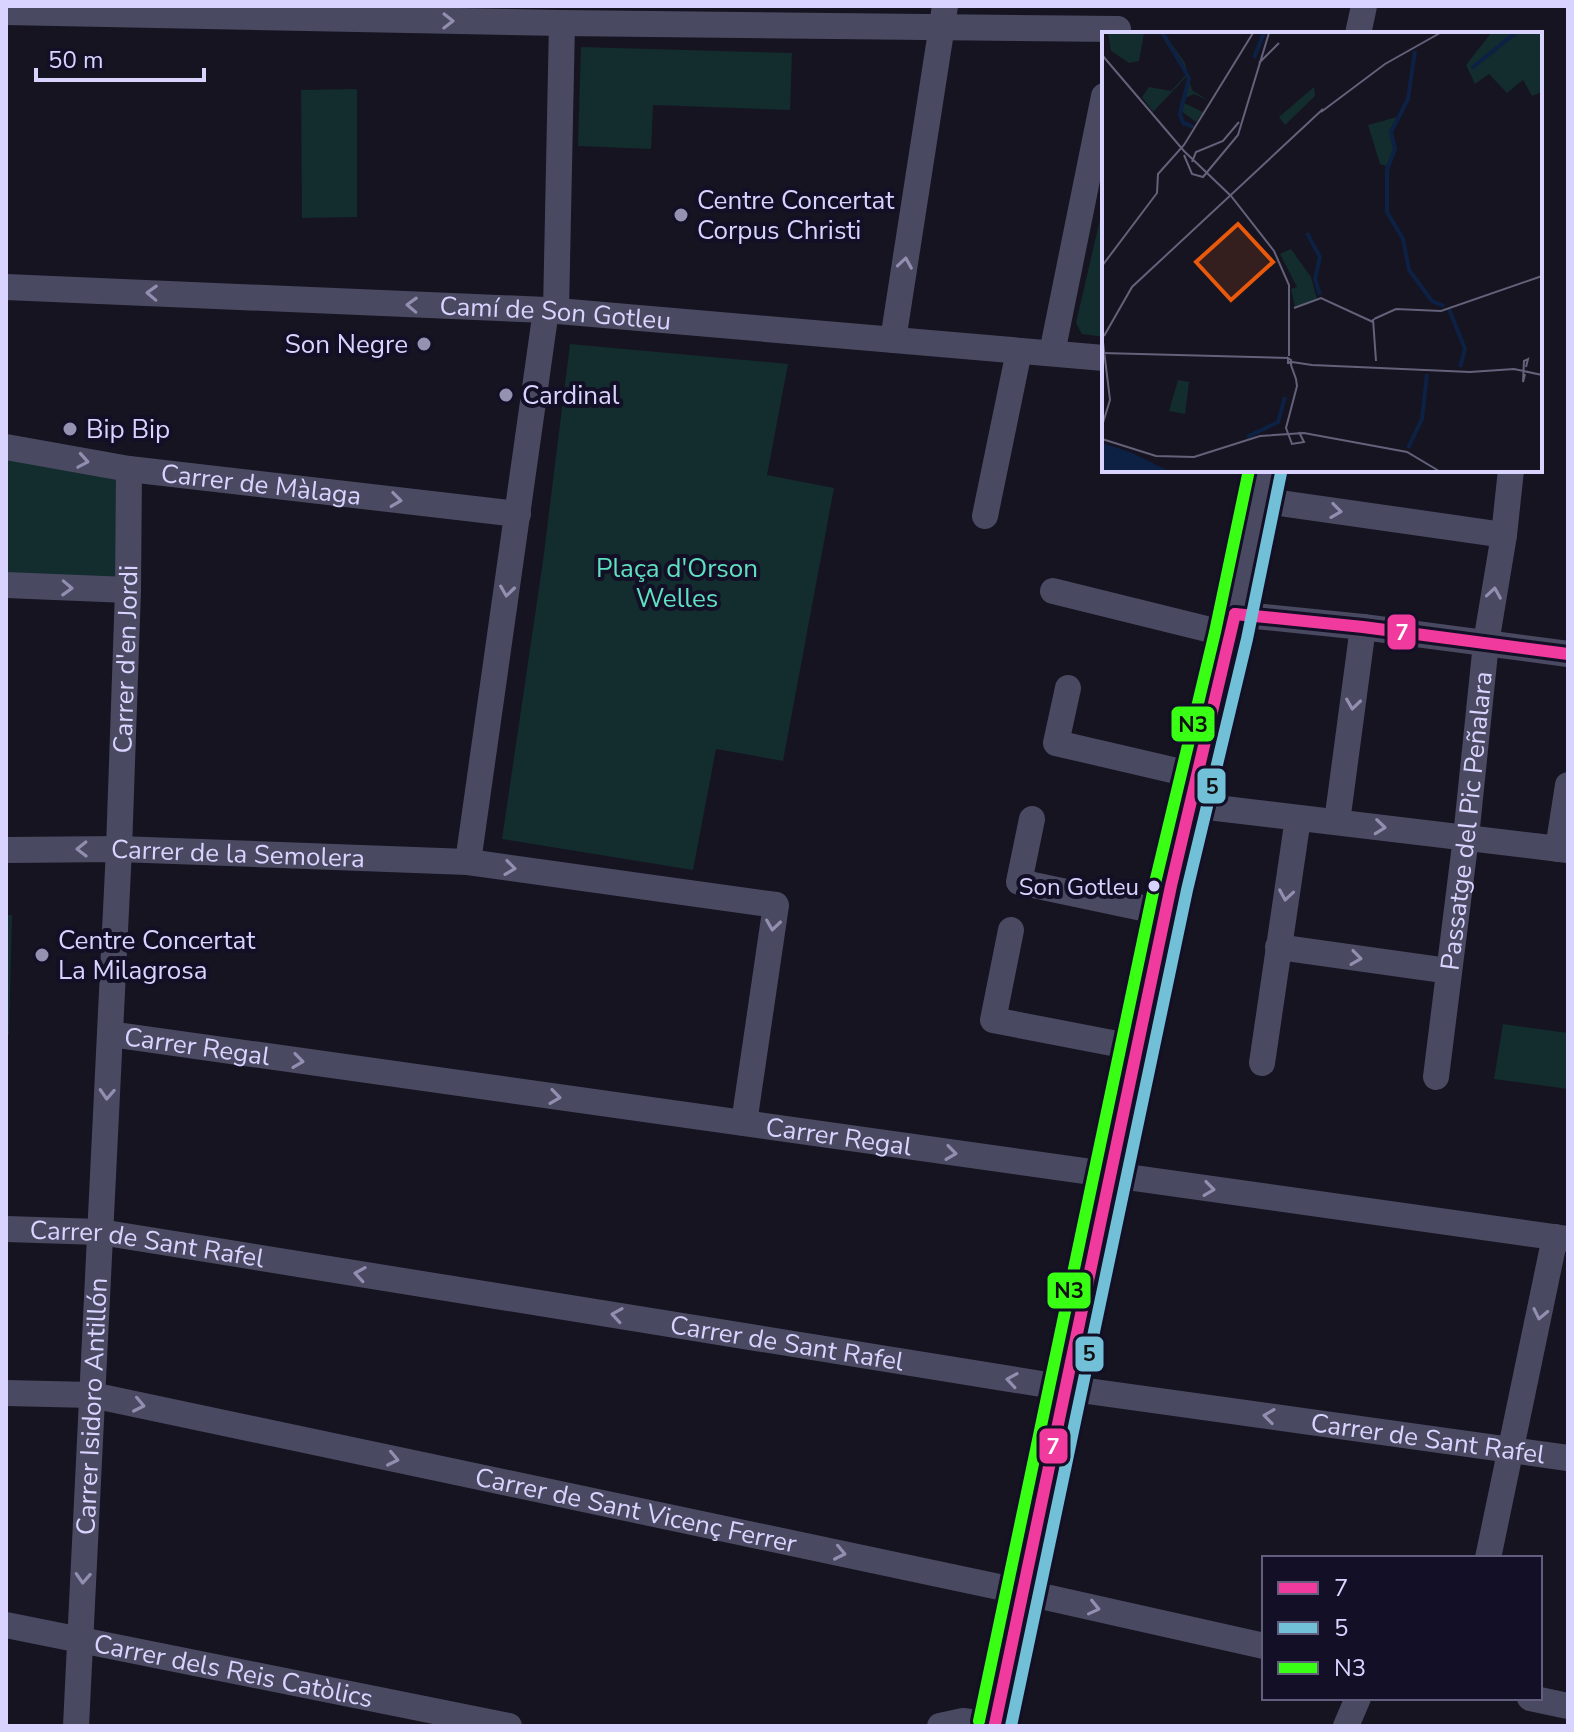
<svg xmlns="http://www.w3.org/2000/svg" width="1574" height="1732" font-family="'Nunito Sans',sans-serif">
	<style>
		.green { fill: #132c2d }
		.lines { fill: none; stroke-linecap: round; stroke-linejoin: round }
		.minor { stroke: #4a4962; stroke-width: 26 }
		.bus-1-casing { stroke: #130f26; stroke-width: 18 }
		.bus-2-casing { stroke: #130f26; stroke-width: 18 }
		.bus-3-casing { stroke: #130f26; stroke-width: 18 }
		.bus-1 { stroke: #f13a9d; stroke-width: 12 }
		.bus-2 { stroke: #72c0d8; stroke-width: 12 }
		.bus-3 { stroke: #38ff14; stroke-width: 12 }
		.oneway { stroke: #928eb0 }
		.poi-dot { fill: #9591b1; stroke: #130f26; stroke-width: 3 }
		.bus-dot { fill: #d9d4ff; stroke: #130f26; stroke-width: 3 }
		.labels { text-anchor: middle; stroke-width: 8; stroke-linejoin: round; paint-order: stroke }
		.bus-label { font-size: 24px; fill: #d9d4ff; stroke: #130f26; text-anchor: end }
		.poi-label { font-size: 26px; fill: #d9d4ff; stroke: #130f26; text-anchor: start }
		.street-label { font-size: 26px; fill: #d9d4ff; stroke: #130f26 }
		.park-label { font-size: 26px; fill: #5fe0c0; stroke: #130f26 }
		.inset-river { fill: none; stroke: #0d2144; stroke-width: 4 }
		.inset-road { fill: none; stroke: #64617a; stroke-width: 2 }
		.view { fill: #e8590c; fill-opacity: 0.15; stroke: #e8590c; stroke-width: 4 }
		.inset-edge { fill: none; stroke: #d9d4ff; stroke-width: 4 }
		.line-badge { stroke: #130f26; stroke-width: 3 }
		.badge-label { font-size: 22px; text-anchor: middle; font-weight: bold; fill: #fff }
		.pale-badge-label { font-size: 22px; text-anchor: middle; font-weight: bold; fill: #111 }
	</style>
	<rect width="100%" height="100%" fill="#161421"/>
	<g class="green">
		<path d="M 581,47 L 792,53 L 790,110 L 653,105 L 651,149 L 578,146 Z"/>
		<path d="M 357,89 L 357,217 L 302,218 L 301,90 Z"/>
		<path d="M 1104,202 L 1104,337 L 1082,334 L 1076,323 Z"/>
		<path d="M 570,344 L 788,364 L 767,475 L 834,488 L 783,761 L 716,749 L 693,870 L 502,839 L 543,561 Z"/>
		<path d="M 6,447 L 129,469 L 128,590 L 6,585 Z"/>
		<path d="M 6,915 L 12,915 L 9,1035 L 6,1035 Z"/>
		<path d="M 1503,1024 L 1568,1033 L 1568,1089 L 1494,1079 Z"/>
	</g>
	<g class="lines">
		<g class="minor">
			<path d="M 6,12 L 562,23 L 1118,29 L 1117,34"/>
			<path d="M 1358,34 L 1364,6"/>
			<path id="s1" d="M 6,287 L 546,310 L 1104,358"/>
			<path d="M 546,310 L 468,862 L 776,905 L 744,1123"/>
			<path d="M 556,311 L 562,23"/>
			<path d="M 893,340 L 945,6"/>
			<path d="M 1052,353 L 1104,96"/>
			<path id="s2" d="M 6,447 L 129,469 L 518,514"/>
			<path d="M 1259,500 L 1504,535"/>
			<path d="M 985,516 L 1019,351"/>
			<path d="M 6,585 L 128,590"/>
			<path d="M 1053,591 L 1231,635"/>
			<path d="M 1235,614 L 1363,627 L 1568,654"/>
			<path d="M 1068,688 L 1056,743 L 1198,776"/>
			<path d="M 1191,805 L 1568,850"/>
			<path d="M 1032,819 L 1019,882 L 1166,913"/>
			<path d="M 1337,822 L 1363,627"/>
			<path d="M 1558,849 L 1568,785"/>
			<path id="s3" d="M 6,850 L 119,849 L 468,862"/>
			<path d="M 1011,930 L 993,1020 L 1138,1048"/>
			<path d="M 1278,947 L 1449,971"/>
			<path id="s4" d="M 110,1034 L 1568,1239"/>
			<path d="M 1262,1063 L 1298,818"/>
			<path id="s5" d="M 1436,1077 L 1466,837 L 1486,643 L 1504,535 L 1511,470"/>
			<path id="s6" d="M 6,1229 L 100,1232 L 1066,1388 L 1568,1458"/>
			<path id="s7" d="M 6,1393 L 92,1395 L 1023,1592 L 1264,1646"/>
			<path d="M 1488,1558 L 1555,1237"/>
			<path id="s8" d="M 6,1625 L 509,1726"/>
			<path d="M 1530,1698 L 1568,1706"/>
			<path d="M 995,1724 L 1171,886 L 1231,635 L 1265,470"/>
			<path id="s9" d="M 76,1726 L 119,849 L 128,590 L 129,469"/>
			<path d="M 940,1726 L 963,1721 L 1000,1726"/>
			<path d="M 1346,1726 L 1358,1698"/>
		</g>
		<defs>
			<g id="bus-1">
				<path d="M 1235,614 L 1363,627 L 1568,654"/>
				<path d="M 995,1724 L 1171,886 L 1235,614"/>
			</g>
			<path id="bus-2" d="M 1011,1726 L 1187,890 L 1247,639 L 1281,473"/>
			<path id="bus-3" d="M 979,1721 L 1155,883 L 1215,632 L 1249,470"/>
		</defs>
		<use href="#bus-1" class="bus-1-casing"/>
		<use href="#bus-2" class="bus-2-casing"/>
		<use href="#bus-3" class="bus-3-casing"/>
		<use href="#bus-1" class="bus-1"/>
		<use href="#bus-2" class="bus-2"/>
		<use href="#bus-3" class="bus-3"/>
	</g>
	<defs><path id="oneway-chevron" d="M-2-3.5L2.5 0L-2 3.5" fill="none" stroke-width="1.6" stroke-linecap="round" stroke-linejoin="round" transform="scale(2)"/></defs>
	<g class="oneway">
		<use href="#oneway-chevron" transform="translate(448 21) rotate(1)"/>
		<use href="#oneway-chevron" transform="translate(905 263) rotate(-81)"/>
		<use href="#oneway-chevron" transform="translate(152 293) rotate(-178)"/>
		<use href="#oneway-chevron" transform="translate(412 305) rotate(-178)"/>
		<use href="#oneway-chevron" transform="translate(83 461) rotate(10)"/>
		<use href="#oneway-chevron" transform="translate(396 500) rotate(7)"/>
		<use href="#oneway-chevron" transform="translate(1336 511) rotate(8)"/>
		<use href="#oneway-chevron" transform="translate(67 588) rotate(2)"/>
		<use href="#oneway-chevron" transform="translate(507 591) rotate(98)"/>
		<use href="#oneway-chevron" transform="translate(1494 593) rotate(-81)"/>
		<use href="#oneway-chevron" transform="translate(1353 704) rotate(98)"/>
		<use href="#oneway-chevron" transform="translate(1380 827) rotate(6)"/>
		<use href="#oneway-chevron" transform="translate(82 849) rotate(179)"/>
		<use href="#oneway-chevron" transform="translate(510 868) rotate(8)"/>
		<use href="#oneway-chevron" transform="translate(1286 895) rotate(99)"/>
		<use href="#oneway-chevron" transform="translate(773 925) rotate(98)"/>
		<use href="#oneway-chevron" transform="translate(1356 958) rotate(8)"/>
		<use href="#oneway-chevron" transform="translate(298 1061) rotate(8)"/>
		<use href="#oneway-chevron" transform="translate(107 1094) rotate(93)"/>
		<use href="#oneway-chevron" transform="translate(555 1097) rotate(8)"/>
		<use href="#oneway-chevron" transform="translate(951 1153) rotate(8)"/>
		<use href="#oneway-chevron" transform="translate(1209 1189) rotate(8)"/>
		<use href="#oneway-chevron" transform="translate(360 1274) rotate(-171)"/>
		<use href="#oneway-chevron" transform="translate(1540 1314) rotate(102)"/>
		<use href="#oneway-chevron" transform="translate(617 1315) rotate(-171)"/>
		<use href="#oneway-chevron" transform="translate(1012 1380) rotate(-171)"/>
		<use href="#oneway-chevron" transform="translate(139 1405) rotate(12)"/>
		<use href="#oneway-chevron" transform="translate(1269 1416) rotate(-172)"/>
		<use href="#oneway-chevron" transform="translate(393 1459) rotate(12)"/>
		<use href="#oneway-chevron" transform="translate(840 1553) rotate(12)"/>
		<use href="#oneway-chevron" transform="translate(83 1578) rotate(93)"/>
		<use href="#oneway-chevron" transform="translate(1094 1608) rotate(13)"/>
	</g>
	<g class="poi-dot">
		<circle cx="681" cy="215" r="8"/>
		<circle cx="424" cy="344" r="8"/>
		<circle cx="506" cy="395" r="8"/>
		<circle cx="70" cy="429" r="8"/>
		<circle cx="42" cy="955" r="8"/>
	</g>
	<circle class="bus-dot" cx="1154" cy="886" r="7"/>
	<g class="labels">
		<g class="bus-label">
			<text x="1139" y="895">Son Gotleu</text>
		</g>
		<g class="poi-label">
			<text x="697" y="209">Centre Concertat<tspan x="697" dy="30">Corpus Christi</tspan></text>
			<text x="408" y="353" text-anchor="end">Son Negre</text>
			<text x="522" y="404">Cardinal</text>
			<text x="86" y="438">Bip Bip</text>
			<text x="58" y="949">Centre Concertat<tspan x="58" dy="30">La Milagrosa</tspan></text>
		</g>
		<g class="street-label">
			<text dy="9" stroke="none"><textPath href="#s1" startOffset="550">Camí de Son Gotleu</textPath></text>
			<text dy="9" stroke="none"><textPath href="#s2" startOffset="258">Carrer de Màlaga</textPath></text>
			<text dy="9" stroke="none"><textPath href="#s9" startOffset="1068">Carrer d'en Jordi</textPath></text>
			<text dy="9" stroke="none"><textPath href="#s5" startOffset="258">Passatge del Pic Peñalara</textPath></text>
			<text dy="9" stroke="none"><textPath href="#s3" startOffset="232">Carrer de la Semolera</textPath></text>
			<text dy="9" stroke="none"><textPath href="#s4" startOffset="88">Carrer Regal</textPath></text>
			<text dy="9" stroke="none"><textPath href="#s4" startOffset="736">Carrer Regal</textPath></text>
			<text dy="9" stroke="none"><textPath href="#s6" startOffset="142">Carrer de Sant Rafel</textPath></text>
			<text dy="9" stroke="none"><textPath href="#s6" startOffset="790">Carrer de Sant Rafel</textPath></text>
			<text dy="9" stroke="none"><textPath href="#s9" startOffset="320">Carrer Isidoro Antillón</textPath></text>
			<text dy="9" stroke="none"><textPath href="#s6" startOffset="1438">Carrer de Sant Rafel</textPath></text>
			<text dy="9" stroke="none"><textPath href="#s7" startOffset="642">Carrer de Sant Vicenç Ferrer</textPath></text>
			<text dy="9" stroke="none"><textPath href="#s8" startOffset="232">Carrer dels Reis Catòlics</textPath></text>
		</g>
		<g class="park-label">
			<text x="677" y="577">Plaça d'Orson<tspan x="677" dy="30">Welles</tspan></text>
		</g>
	</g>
	<g transform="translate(1102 32)">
		<rect width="440" height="440" fill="#161421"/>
		<path d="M 6,1 L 42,1 L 37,29 L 27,31 L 9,19 ZM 58,1 L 62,1 L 83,31 L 90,58 L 107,69 L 92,62 L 83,66 L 82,71 L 101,80 L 94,90 L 79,79 L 81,91 L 92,94 L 91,96 L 81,93 L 78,86 L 78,71 L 87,52 L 85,44 L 51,80 L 40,65 L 47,55 L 69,59 L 84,43 ZM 389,1 L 411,1 L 369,35 L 371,37 L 416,1 L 438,1 L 440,60 L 430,64 L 421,48 L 405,61 L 387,42 L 373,52 L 364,33 ZM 212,55 L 213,64 L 183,93 L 177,85 ZM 295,85 L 289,99 L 292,121 L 284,134 L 278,132 L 266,93 ZM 189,217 L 209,245 L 215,267 L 193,275 L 189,257 L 195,255 L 178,222 ZM 76,348 L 87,350 L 83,382 L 67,379 Z" fill="#132c2d"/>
		<path d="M 0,411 L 28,420 L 67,439 L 0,439 Z" fill="#0d2144"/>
		<path class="inset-river" d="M 61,1 L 87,46 L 78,82 L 81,91 L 90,94M 313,19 L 306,67 L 289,100 L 293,117 L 285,138 L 285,180 L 301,207 L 307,238 L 330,269 L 342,274M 152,26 L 162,1M 370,36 L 413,1M 205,201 L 218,225 L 213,247 L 218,263M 347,277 L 363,317 L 358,335M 145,405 L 176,390 L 183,365M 306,416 L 320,387 L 325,342"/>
		<path class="inset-road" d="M 0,23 L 82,119 L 129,164 L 172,219 L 187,253 L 187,324M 157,31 L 177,11M 219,80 L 283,32 L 338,1M 82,123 L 90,142 L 101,145 L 136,103 L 167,1M 90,130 L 94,120 L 121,109 L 137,90M 0,234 L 55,161 L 56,142 L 82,113 L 151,1M 192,276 L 219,266 L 271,290M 271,287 L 274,329M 272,287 L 294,277 L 339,279 L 440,244M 0,302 L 8,368 L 0,394M 2,304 L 30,255 L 221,77M 0,321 L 186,326M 423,342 L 421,350 L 422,329 L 426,327 L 424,335M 197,400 L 202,410 L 190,412 L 184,396 L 195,354 L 194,347 L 189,333 L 189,328 L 186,326 L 186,331 L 187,331 L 188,330 L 190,330 L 210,333 L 368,340 L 412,337 L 440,343M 0,407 L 54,424 L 92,425 L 158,404 L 202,401 L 305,420 L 337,439"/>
		<path class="view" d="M 136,192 L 171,230 L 129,268 L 94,230 Z"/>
		<rect width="440" height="440" class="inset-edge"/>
	</g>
	<g class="line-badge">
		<rect x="1386" y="613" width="31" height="38" rx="8" fill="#f13a9d"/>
		<rect x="1170" y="705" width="46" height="38" rx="8" fill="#38ff14"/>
		<rect x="1196" y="767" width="31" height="38" rx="8" fill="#72c0d8"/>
		<rect x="1046" y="1271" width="46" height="39" rx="8" fill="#38ff14"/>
		<rect x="1074" y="1335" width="31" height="38" rx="8" fill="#72c0d8"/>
		<rect x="1038" y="1427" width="31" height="38" rx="8" fill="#f13a9d"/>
	</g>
	<g class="badge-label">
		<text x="1402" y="640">7</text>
		<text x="1053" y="1454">7</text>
	</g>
	<g class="pale-badge-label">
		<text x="1193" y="732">N3</text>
		<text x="1212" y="794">5</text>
		<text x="1069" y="1298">N3</text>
		<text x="1089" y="1361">5</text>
	</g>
	<rect width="1574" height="1732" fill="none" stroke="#d9d4ff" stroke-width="16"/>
	<rect x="1262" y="1556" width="280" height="144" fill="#130f26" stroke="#625e7d" stroke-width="2"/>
	<rect x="1278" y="1582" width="40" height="12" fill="#f13a9d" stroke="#625e7d" stroke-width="2"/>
	<text x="1334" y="1596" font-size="24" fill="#d9d4ff">7</text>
	<rect x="1278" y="1622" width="40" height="12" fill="#72c0d8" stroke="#625e7d" stroke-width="2"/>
	<text x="1334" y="1636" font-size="24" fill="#d9d4ff">5</text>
	<rect x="1278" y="1662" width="40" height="12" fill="#38ff14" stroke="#625e7d" stroke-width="2"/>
	<text x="1334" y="1676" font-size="24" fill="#d9d4ff">N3</text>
	<path d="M36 68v12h168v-12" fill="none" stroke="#d9d4ff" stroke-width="4"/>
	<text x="48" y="68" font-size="24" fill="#d9d4ff" stroke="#130f26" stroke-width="6" paint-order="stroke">50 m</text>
</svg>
